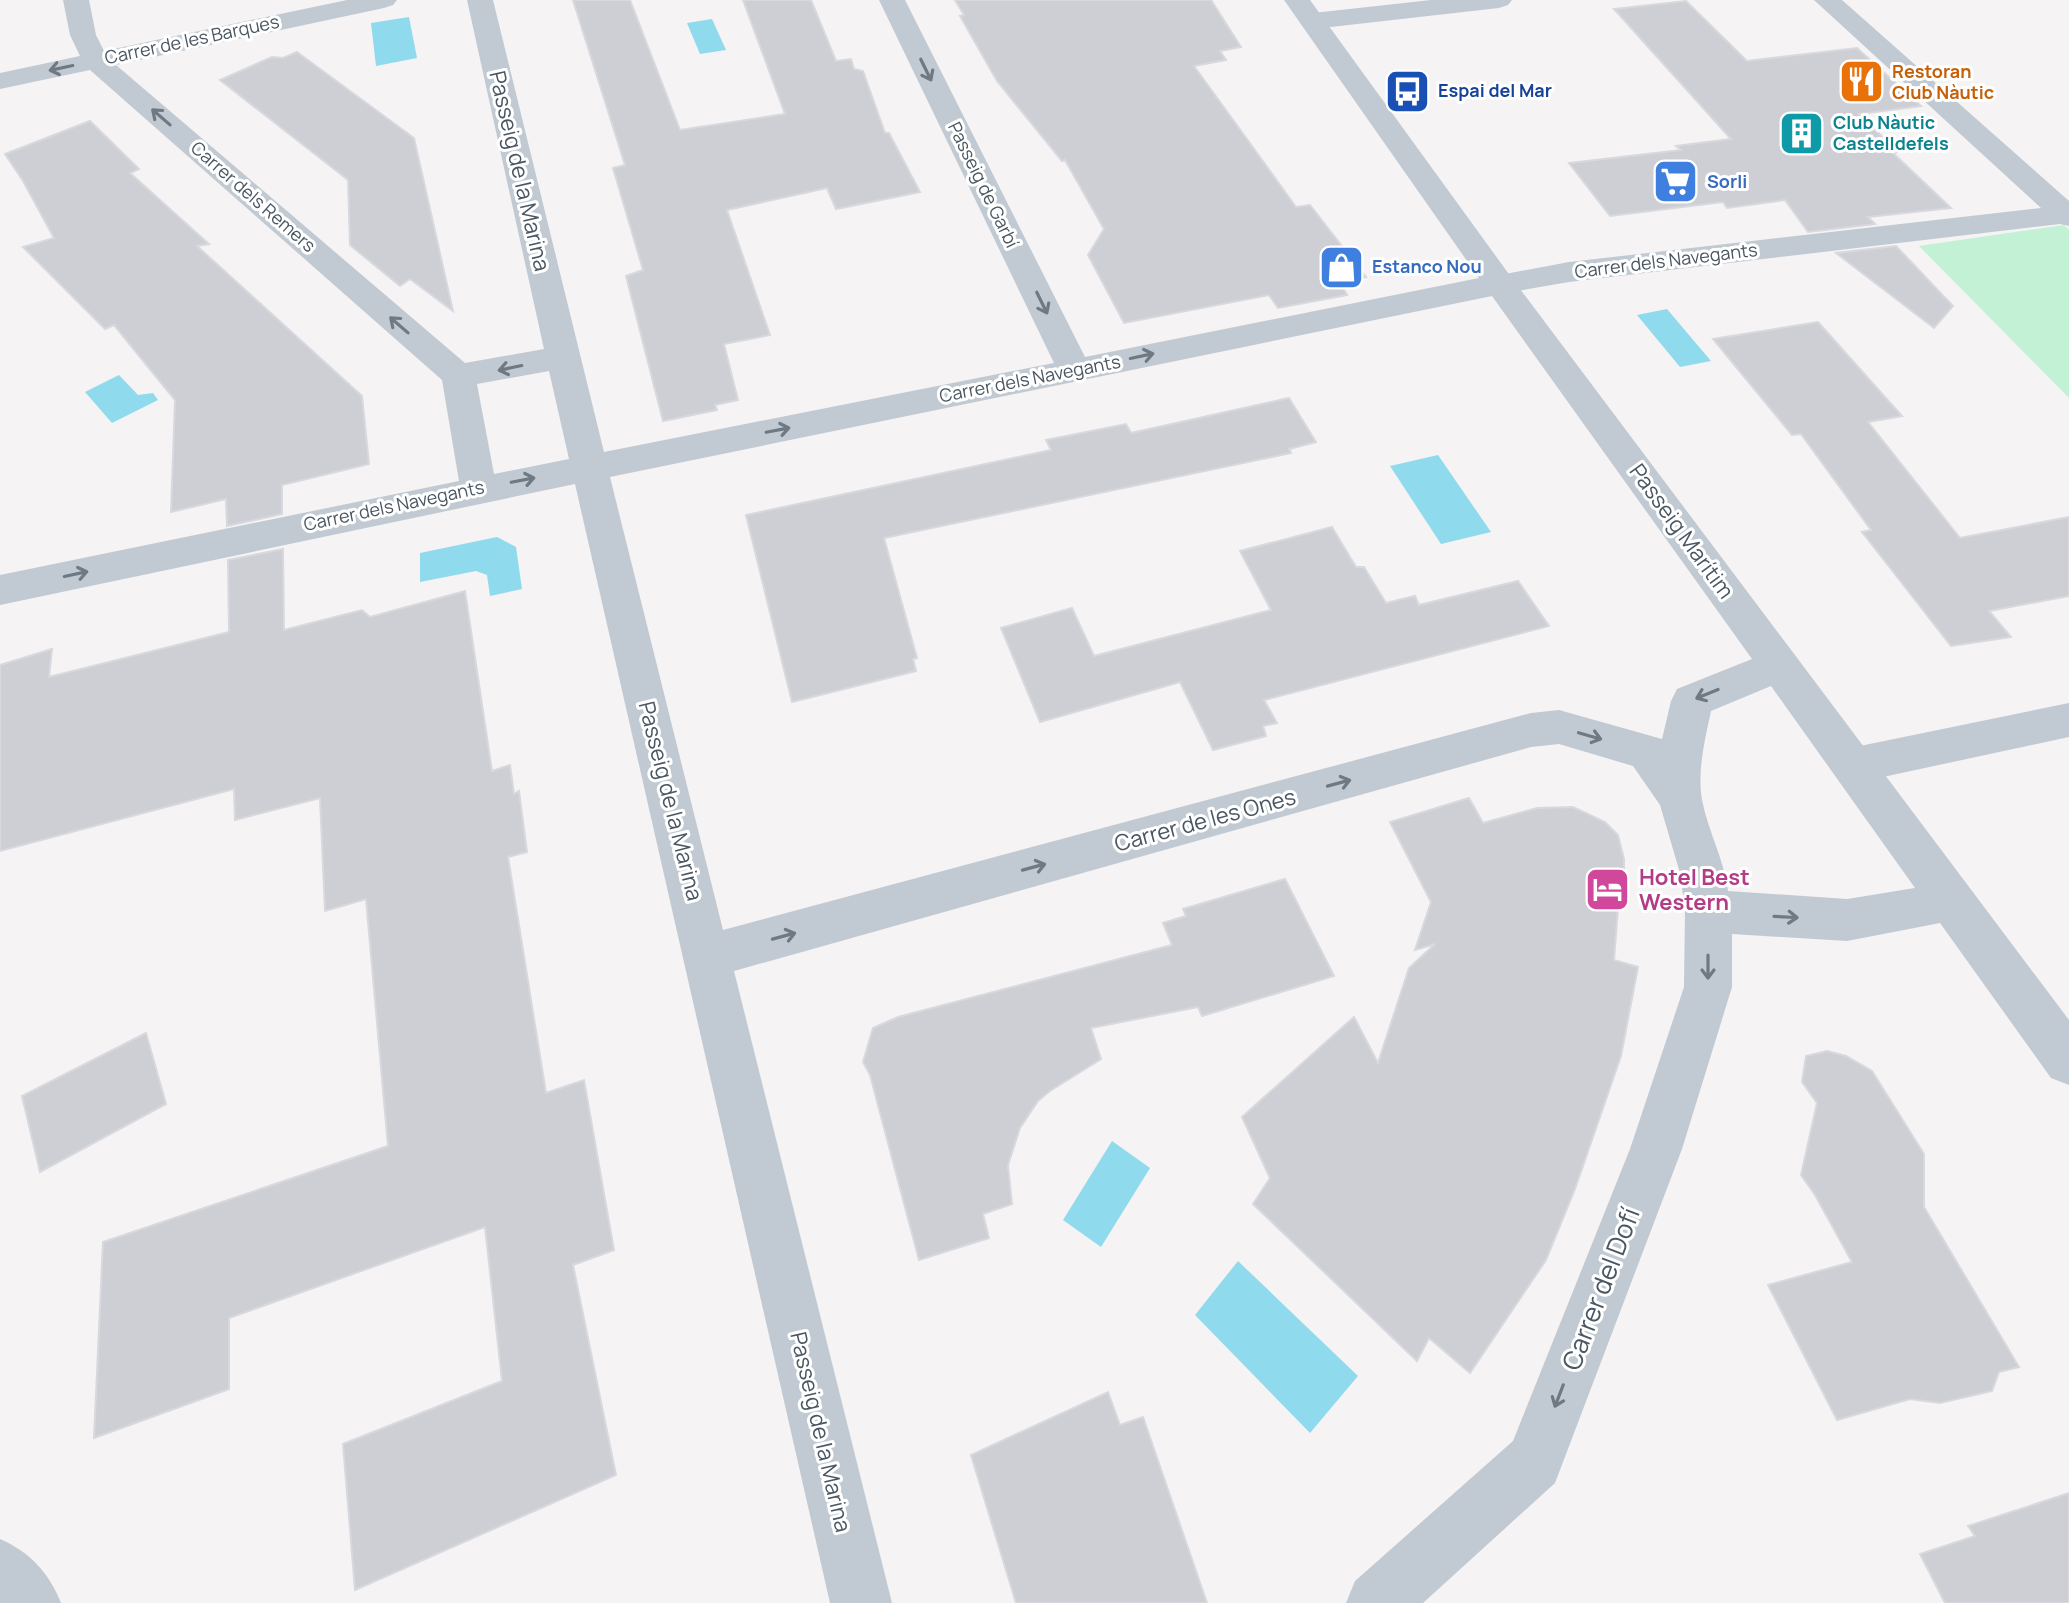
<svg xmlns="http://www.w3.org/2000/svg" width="2069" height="1603" font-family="Manrope,sans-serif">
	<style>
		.green { fill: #c3f1d5 }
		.water { fill: #90daee }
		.building { fill: #cdcfd5; stroke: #d7d9de; stroke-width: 2 }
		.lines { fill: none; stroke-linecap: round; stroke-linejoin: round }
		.pedestrian { fill: #c1cad2; fill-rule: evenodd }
		.minor { fill: #c1cad2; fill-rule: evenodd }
		.oneway { stroke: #6e7983 }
		.labels { text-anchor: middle; stroke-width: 6; stroke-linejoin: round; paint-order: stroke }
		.far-street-label { font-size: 18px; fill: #4a5661; stroke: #fff }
		.far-food-label { font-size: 18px; font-weight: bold; fill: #c56008; stroke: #fff; text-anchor: start }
		.far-transit-label { font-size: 18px; font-weight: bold; fill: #164399; stroke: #fff; text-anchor: start }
		.far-culture-label { font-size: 18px; font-weight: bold; fill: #0d838f; stroke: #fff; text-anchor: start }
		.far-shop-label { font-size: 18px; font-weight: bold; fill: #366cbe; stroke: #fff; text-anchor: start }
		.street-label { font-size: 22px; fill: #4a5661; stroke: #fff }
		.hotel-label { font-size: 22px; font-weight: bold; fill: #b23c85; stroke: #fff; text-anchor: start }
		.near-street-label { font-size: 26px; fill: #4a5661; stroke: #fff }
	</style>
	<rect width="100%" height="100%" fill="#f5f3f3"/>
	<path class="green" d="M 2064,225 L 2069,230 L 2069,398 L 1919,246 Z"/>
	<g class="water">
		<path d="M 409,17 L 417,58 L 376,66 L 371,23 Z"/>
		<path d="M 712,19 L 726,50 L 700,54 L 687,23 Z"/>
		<path d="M 1667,309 L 1711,361 L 1680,367 L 1637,315 Z"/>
		<path d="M 119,375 L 138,395 L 153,393 L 158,400 L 112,423 L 85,392 Z"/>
		<path d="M 1438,455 L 1491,532 L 1441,544 L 1390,466 Z"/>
		<path d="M 497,537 L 516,547 L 522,589 L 490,596 L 487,575 L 476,571 L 420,582 L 420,553 Z"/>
		<path d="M 1112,1141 L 1150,1168 L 1101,1247 L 1063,1220 Z"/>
		<path d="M 1238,1261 L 1358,1376 L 1310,1433 L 1195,1315 Z"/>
	</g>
	<g class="building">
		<path d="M 573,0 L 630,0 L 680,130 L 785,114 L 743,0 L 811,0 L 836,61 L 851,59 L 854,69 L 863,71 L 885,133 L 889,133 L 920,192 L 836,209 L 827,188 L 727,210 L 770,335 L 724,344 L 738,400 L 715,405 L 717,410 L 663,421 L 626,276 L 643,270 L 613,168 L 625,165 Z"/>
		<path d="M 955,0 L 1211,0 L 1241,47 L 1220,51 L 1226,60 L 1194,66 L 1296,207 L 1310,205 L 1366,277 L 1340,282 L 1347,295 L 1278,308 L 1269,295 L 1124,323 L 1088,255 L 1104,229 L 1065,160 L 1062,161 L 997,81 L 960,16 L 964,15 Z"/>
		<path d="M 1686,1 L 1747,61 L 1857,48 L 1921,106 L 1859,114 L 1898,152 L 1893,153 L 1951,208 L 1868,217 L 1875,224 L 1808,232 L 1785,200 L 1727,208 L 1723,202 L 1610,216 L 1569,163 L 1681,150 L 1676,146 L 1731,139 L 1614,9 Z"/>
		<path d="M 297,52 L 414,138 L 453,311 L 410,279 L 400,286 L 350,245 L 348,180 L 220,80 L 272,57 L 283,58 Z"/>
		<path d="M 90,121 L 139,169 L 130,173 L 209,244 L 197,246 L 362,396 L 369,464 L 282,485 L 282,514 L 227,526 L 226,499 L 171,512 L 175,400 L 114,325 L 105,329 L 23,247 L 54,238 L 23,181 L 5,154 Z"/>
		<path d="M 1896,246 L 1953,306 L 1934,328 L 1836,253 Z"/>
		<path d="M 1818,322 L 1902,416 L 1868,422 L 1960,538 L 2069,517 L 2069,596 L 1989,611 L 2011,637 L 1951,646 L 1862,532 L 1871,530 L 1801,434 L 1792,435 L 1713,339 Z"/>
		<path d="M 1289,398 L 1316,442 L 1289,449 L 1291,453 L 884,538 L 917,658 L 913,659 L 916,671 L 792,702 L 746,515 L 1051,450 L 1046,440 L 1126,424 L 1131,433 Z"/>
		<path d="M 1332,527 L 1356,567 L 1364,567 L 1386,603 L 1415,596 L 1419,605 L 1518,581 L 1549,626 L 1264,700 L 1277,723 L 1263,726 L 1266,736 L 1213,750 L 1180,682 L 1040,722 L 1001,628 L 1072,608 L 1094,656 L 1271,610 L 1240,551 Z"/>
		<path d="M 283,549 L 284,630 L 362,610 L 370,617 L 465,591 L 492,771 L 510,765 L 514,794 L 519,791 L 527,852 L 508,857 L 546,1093 L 584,1080 L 614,1250 L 573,1265 L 616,1475 L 355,1590 L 343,1444 L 502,1381 L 485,1227 L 229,1318 L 229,1389 L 94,1438 L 103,1242 L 388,1146 L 366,899 L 325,911 L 320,798 L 235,820 L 234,789 L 0,851 L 0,665 L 52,649 L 49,677 L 229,632 L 228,560 Z"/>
		<path d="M 1469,798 L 1483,823 L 1537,808 L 1573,807 L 1605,822 L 1618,835 L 1624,859 L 1624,893 L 1619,895 L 1614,960 L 1638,967 L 1621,1056 L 1575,1189 L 1546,1260 L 1470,1373 L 1429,1338 L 1417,1361 L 1253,1204 L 1270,1178 L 1242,1117 L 1354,1017 L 1378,1063 L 1409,968 L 1435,944 L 1415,950 L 1431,902 L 1390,822 Z"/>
		<path d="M 1285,879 L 1334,976 L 1202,1016 L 1198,1007 L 1091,1028 L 1101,1059 L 1050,1091 L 1038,1101 L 1020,1128 L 1008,1165 L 1012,1204 L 983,1214 L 989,1238 L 919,1260 L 870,1075 L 863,1062 L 873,1028 L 898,1017 L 1172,945 L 1163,923 L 1186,916 L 1183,909 Z"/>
		<path d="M 146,1033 L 166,1104 L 40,1172 L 22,1096 Z"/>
		<path d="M 1827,1051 L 1846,1056 L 1872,1071 L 1924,1154 L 1924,1207 L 2019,1367 L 1999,1372 L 1992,1391 L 1940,1403 L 1910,1399 L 1837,1420 L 1768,1285 L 1852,1262 L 1815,1195 L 1801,1175 L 1817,1103 L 1802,1082 L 1806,1056 Z"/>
		<path d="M 1108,1392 L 1120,1425 L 1143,1417 L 1207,1603 L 1016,1603 L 971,1455 Z"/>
		<path d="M 2069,1493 L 2069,1603 L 1945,1603 L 1920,1554 L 1975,1536 L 1968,1526 Z"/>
	</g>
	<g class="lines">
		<g class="pedestrian">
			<path d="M 1431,0 L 1512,0 L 1508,5 L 1499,8 L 1313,29 L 1304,27 L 1300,21 L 1304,15 L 1313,13 Z"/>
			<path d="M 1814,0 L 1842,0 L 2069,201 L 2069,226 L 2060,224 L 1569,282 L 1500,294 L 1489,291 L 1484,284 L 1489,277 L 1569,262 L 2041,208 Z"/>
			<path d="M 2069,703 L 2069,737 L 1855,783 L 1840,778 L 1833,765 L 1840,752 L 1855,747 Z"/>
		</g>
		<g class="minor">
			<path d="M 63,0 L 89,0 L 96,35 L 104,51 L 347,0 L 397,0 L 393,5 L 384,8 L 116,65 L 465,363 L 544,349 L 467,0 L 493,0 L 604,452 L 1054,363 L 879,0 L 905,0 L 1085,357 L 1479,278 L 1284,0 L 1310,0 L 1511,277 L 2069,1020 L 2069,1085 L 2051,1078 L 1940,923 L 1847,941 L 1732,934 L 1732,987 L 1682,1149 L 1555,1483 L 1423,1603 L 1346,1603 L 1355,1581 L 1513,1441 L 1630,1149 L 1684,987 L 1685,911 L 1680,873 L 1660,805 L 1633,766 L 1559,744 L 1531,747 L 734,971 L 892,1603 L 830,1603 L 575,484 L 0,605 L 0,575 L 459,481 L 442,380 L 90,70 L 0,89 L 0,73 L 80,56 L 70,35 ZM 1492,296 L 1752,659 L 1677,689 L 1671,701 L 1662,739 L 1559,710 L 1531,713 L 723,930 L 610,477 ZM 549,371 L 569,459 L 494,474 L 477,384 ZM 1771,686 L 1915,888 L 1847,899 L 1728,891 C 1724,859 1708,831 1702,800 C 1697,771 1705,739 1711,711 Z"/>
			<path d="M 0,1539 C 30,1552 49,1573 61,1603 L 0,1603 Z"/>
		</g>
	</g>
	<defs><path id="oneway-shaft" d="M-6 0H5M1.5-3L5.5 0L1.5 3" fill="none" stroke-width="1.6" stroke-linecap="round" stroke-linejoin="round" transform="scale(2)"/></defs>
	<g class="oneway">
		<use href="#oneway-shaft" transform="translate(61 68) rotate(168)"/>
		<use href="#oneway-shaft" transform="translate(926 70) rotate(64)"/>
		<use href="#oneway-shaft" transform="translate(161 117) rotate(-139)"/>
		<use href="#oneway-shaft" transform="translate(1042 303) rotate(64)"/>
		<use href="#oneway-shaft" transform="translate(399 325) rotate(-139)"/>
		<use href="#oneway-shaft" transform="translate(1142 356) rotate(-12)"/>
		<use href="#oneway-shaft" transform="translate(510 368) rotate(168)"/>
		<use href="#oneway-shaft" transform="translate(778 430) rotate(-11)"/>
		<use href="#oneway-shaft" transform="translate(523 480) rotate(-11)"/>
		<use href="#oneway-shaft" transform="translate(76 574) rotate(-12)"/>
		<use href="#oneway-shaft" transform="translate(1707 694) rotate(158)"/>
		<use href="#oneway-shaft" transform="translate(1590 736) rotate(16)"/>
		<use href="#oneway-shaft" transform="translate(1339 783) rotate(-15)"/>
		<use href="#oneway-shaft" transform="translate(1034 867) rotate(-15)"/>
		<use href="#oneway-shaft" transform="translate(1786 917) rotate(3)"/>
		<use href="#oneway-shaft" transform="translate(784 936) rotate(-15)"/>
		<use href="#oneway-shaft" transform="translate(1708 967) rotate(90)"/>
		<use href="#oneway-shaft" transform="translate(1559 1396) rotate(111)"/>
	</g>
	<defs>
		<symbol id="restaurant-square" viewBox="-11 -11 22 22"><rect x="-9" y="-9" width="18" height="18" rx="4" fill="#e8710a" stroke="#fff"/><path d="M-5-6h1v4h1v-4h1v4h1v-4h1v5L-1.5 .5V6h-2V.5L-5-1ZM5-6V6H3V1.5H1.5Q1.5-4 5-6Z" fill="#fff"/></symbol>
		<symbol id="bus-square" viewBox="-11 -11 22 22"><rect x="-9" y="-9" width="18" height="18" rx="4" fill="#1a4fb4" stroke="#fff"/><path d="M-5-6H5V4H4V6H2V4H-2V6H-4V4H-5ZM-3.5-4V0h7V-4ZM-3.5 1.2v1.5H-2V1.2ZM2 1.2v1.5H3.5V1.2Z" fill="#fff"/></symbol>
		<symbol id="building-square" viewBox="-11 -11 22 22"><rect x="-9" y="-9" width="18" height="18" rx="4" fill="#0f9aa8" stroke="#fff"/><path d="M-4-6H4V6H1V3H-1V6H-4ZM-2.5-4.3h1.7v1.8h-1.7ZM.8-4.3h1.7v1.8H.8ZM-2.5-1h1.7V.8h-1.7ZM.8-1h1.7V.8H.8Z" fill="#fff"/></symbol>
		<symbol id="supermarket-square" viewBox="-11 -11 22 22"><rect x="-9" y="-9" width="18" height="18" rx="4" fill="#3f7fe0" stroke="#fff"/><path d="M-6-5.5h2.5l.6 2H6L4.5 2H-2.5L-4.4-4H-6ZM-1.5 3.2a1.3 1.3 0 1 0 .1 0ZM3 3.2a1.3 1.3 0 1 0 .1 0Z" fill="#fff"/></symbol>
		<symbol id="shop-square" viewBox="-11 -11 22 22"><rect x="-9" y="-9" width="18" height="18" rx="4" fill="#3f7fe0" stroke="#fff"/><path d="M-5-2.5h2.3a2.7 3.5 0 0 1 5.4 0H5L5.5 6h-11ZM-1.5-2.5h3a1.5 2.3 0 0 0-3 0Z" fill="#fff"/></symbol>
		<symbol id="hotel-square" viewBox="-11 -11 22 22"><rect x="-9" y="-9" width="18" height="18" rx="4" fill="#d1479c" stroke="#fff"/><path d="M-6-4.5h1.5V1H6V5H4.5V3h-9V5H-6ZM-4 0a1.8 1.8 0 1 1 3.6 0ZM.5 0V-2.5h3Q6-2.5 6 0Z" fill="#fff"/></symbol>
	</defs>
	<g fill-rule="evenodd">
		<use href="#restaurant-square" x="1836" y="56" width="51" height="51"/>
		<use href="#bus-square" x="1382" y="66" width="51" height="51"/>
		<use href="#building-square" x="1776" y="108" width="51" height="51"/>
		<use href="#supermarket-square" x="1650" y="156" width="51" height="51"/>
		<use href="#shop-square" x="1316" y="242" width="51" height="51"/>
		<use href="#hotel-square" x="1582" y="864" width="51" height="51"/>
	</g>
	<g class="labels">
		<g class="far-street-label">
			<text transform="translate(192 40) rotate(-12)" y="6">Carrer de les Barques</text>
			<text transform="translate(983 185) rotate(64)" y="6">Passeig de Garbí</text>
			<text transform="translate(253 197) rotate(41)" y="6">Carrer dels Remers</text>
			<text transform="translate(1666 261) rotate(-7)" y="6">Carrer dels Navegants</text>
			<text transform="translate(1030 379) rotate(-11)" y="6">Carrer dels Navegants</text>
			<text transform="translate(394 506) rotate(-12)" y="6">Carrer dels Navegants</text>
		</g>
		<g class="far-food-label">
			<text x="1892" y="78">Restoran<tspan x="1892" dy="21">Club Nàutic</tspan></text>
		</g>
		<g class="far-transit-label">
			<text x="1438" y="97">Espai del Mar</text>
		</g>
		<g class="far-culture-label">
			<text x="1833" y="129">Club Nàutic<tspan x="1833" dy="21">Castelldefels</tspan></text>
		</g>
		<g class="far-shop-label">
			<text x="1707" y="188">Sorli</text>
			<text x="1372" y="273">Estanco Nou</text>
		</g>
		<g class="street-label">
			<text transform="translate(520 171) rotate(77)" y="8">Passeig de la Marina</text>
			<text transform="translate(1682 531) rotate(54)" y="8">Passeig Marítim</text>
			<text transform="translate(671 801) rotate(76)" y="8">Passeig de la Marina</text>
			<text transform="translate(1205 820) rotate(-15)" y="8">Carrer de les Ones</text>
			<text transform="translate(821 1432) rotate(77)" y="8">Passeig de la Marina</text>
		</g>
		<g class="hotel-label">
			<text x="1639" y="885">Hotel Best<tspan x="1639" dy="25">Western</tspan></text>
		</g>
		<g class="near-street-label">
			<text transform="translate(1601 1289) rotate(-69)" y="9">Carrer del Dofí</text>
		</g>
	</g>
</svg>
